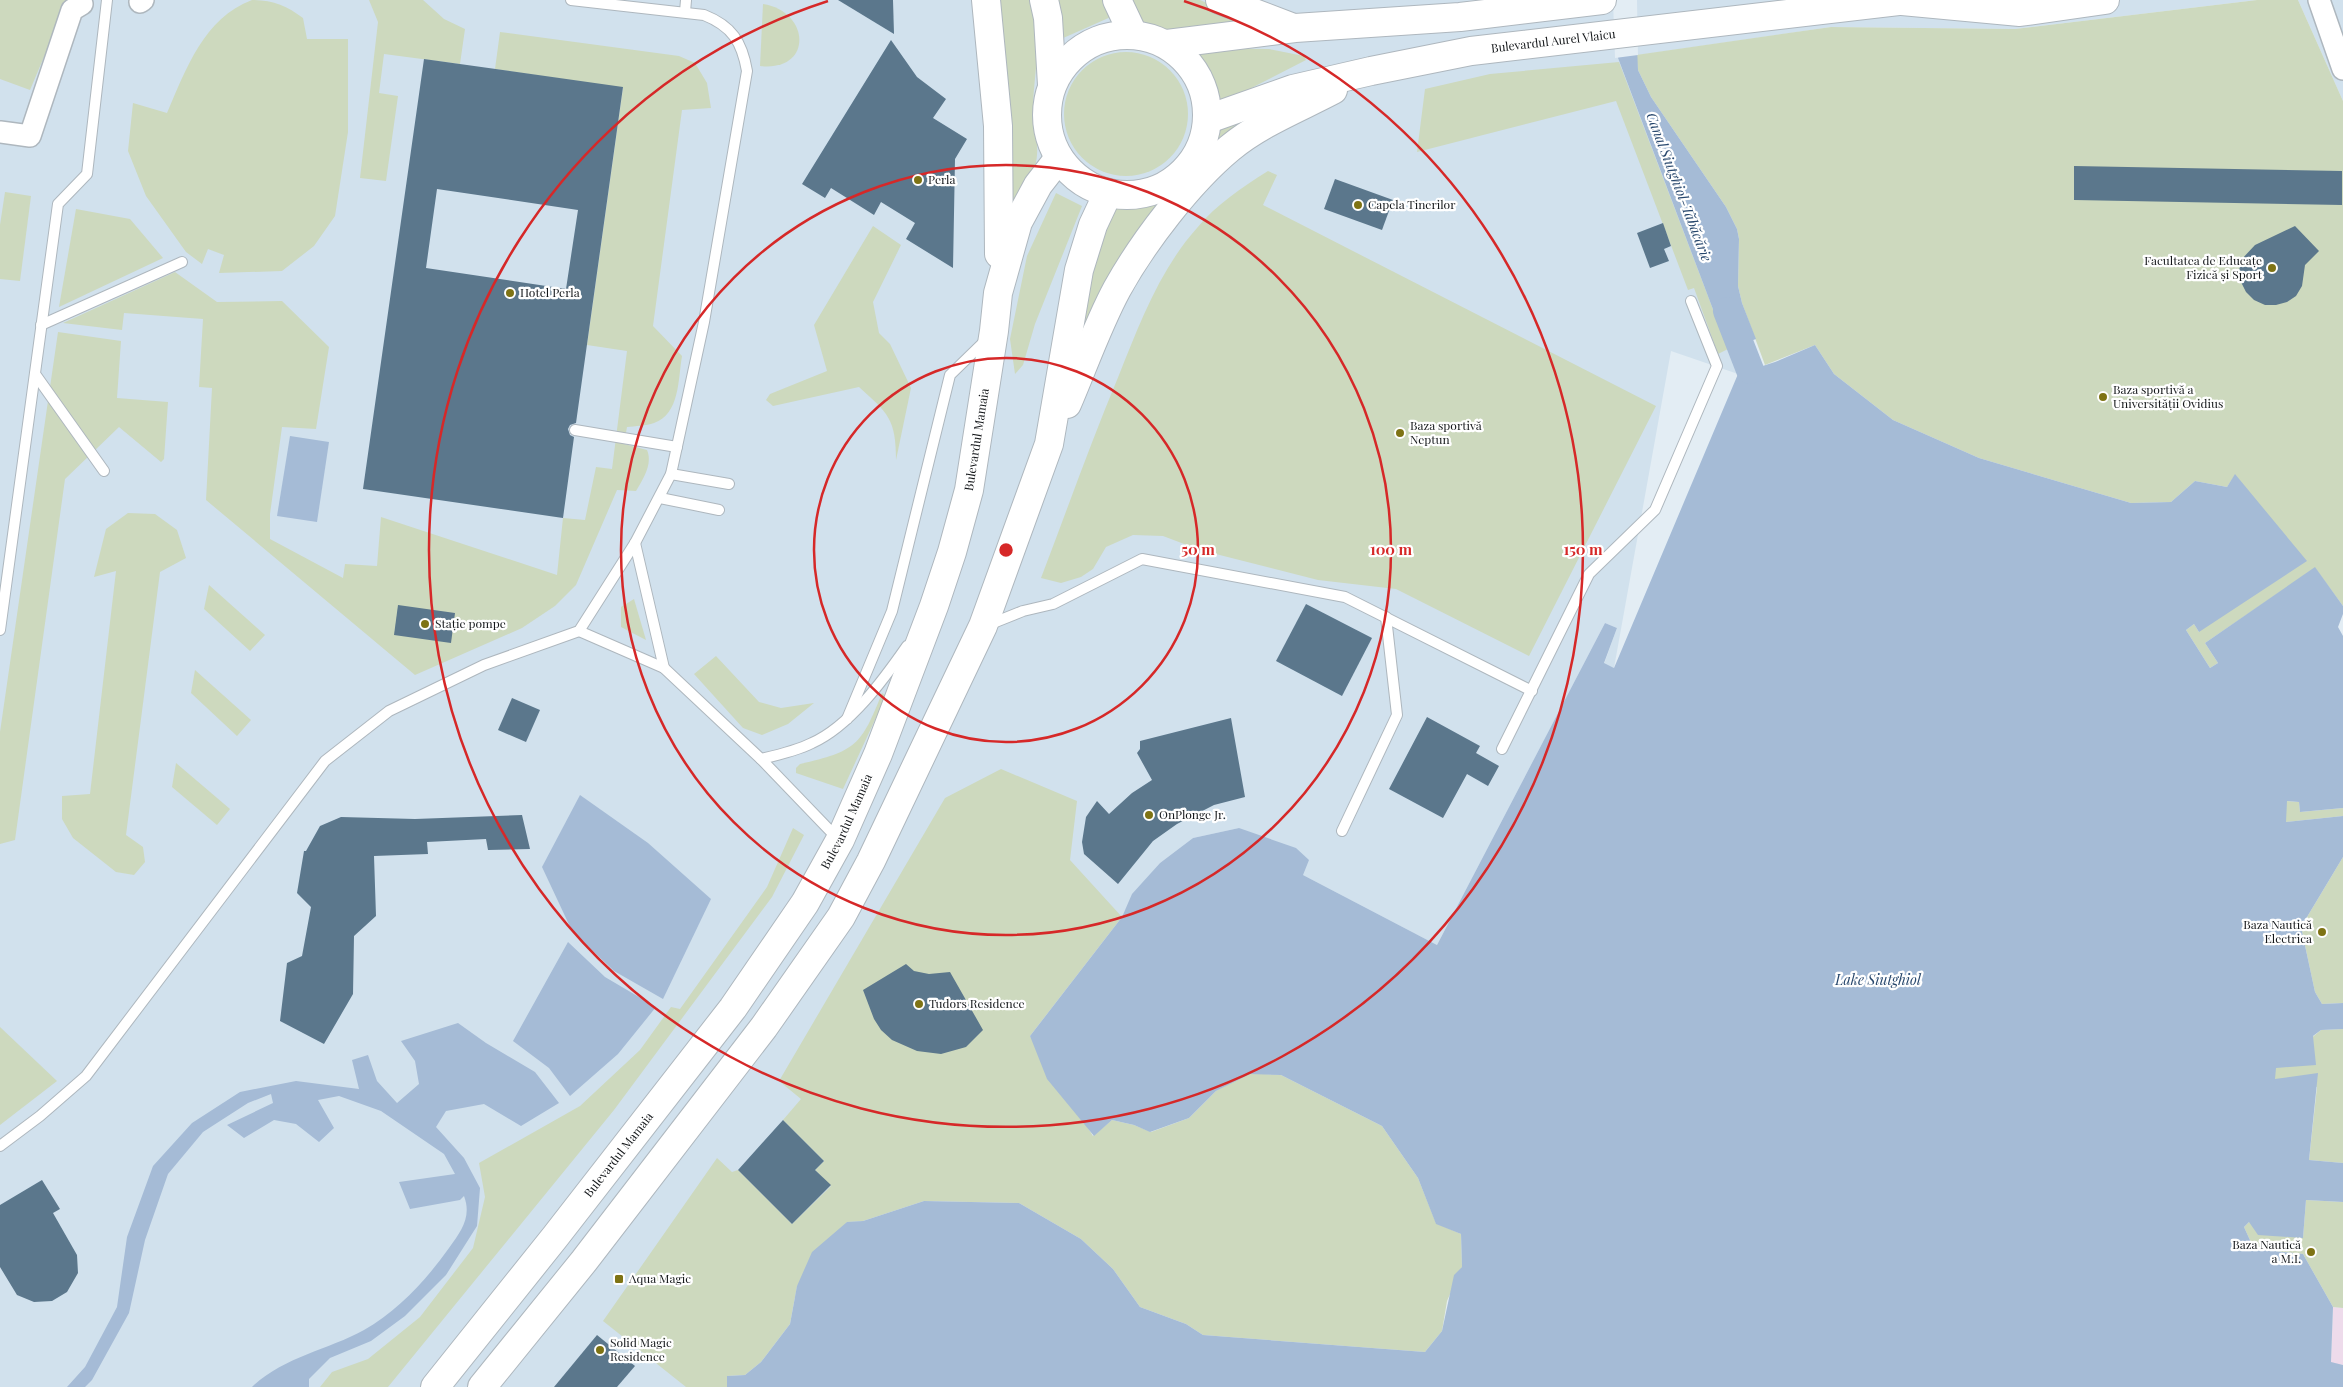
<svg xmlns="http://www.w3.org/2000/svg" width="2343" height="1387" font-family="'Playfair Display',serif">
	<style>
		.built { fill: #d1e1ed }
		.education { fill: #eedbeb }
		.green { fill: #cdd9be }
		.water { fill: #a5bbd6 }
		.pier { fill: #e3edf4 }
		.lines { fill: none; stroke-linecap: round; stroke-linejoin: round }
		.canal { stroke: #a5bbd6; stroke-width: 28 }
		.building { fill: #5b778c; fill-rule: evenodd }
		.lane-casing { stroke: #aeb7be; stroke-width: 12 }
		.street-casing { stroke: #aeb7be; stroke-width: 24 }
		.secondary-casing { stroke: #aeb7be; stroke-width: 30 }
		.lane { stroke: #fff; stroke-width: 10 }
		.street { stroke: #fff; stroke-width: 21 }
		.secondary { stroke: #fff; stroke-width: 28 }
		.ring { fill: none; stroke: #d62828; stroke-width: 2.5 }
		.poi-dot { fill: #7e7314; stroke: #fff; stroke-width: 2 }
		.labels { text-anchor: middle; stroke-width: 4.5; stroke-linejoin: round; paint-order: stroke }
		.street-label { font-size: 12px; fill: #14171a; stroke: #fff }
		.poi-label { font-size: 12px; fill: #14171a; stroke: #fff; text-anchor: start }
		.water-label { font-size: 14px; font-style: italic; fill: #26466c; stroke: #fff }
		.centre { fill: #d62828; stroke: #fff; stroke-width: 2.5 }
		.ring-label { font-size: 15px; text-anchor: middle; font-weight: bold; fill: #d62828; stroke: #fff; stroke-width: 4.5; stroke-linejoin: round; paint-order: stroke }
	</style>
	<rect width="100%" height="100%" fill="#e3edf4"/>
	<g class="built">
		<path d="M 0,0 L 2257,0 L 2015,29 L 1831,27 L 1618,58 L 1738,374 L 1671,351 L 1614,668 L 1604,664 L 1617,628 L 1605,623 L 1437,945 L 1303,875 L 1239,828 L 1193,838 L 1160,863 L 1133,894 L 1122,917 L 727,1376 L 727,1387 L 0,1387 Z"/>
		<path d="M 2298,0 L 2343,0 L 2343,101 Z"/>
	</g>
	<path class="education" d="M 2333,1307 L 2343,1308 L 2343,1365 L 2331,1363 Z"/>
	<g class="green">
		<path d="M 0,0 L 68,0 L 30,90 L 0,79 Z"/>
		<path d="M 252,0 C 273,0 287,6 303,18 L 307,39 L 348,39 L 348,132 L 335,216 L 314,246 L 282,271 L 219,273 L 224,255 L 208,249 L 202,264 L 186,252 L 146,196 L 128,151 L 133,103 L 167,113 C 186,69 204,18 252,0 Z"/>
		<path d="M 369,0 L 423,0 L 444,19 L 465,29 L 460,64 L 384,54 L 379,93 L 398,96 L 386,181 L 360,178 L 378,22 Z"/>
		<path d="M 1000,0 L 1030,0 C 1044,33 1034,72 1033,106 C 1033,126 1041,146 1035,166 C 1029,184 1016,201 1007,217 L 1013,141 Z"/>
		<path d="M 1054,0 L 1106,0 L 1113,16 L 1061,39 Z"/>
		<path d="M 1128,0 L 1200,0 L 1254,24 L 1177,37 L 1165,30 L 1141,24 Z"/>
		<path d="M 2257,0 L 2298,0 L 2343,101 L 2343,606 L 2315,568 L 2205,643 L 2218,663 L 2210,668 L 2186,630 L 2194,624 L 2199,632 L 2235,475 L 2227,487 L 2195,481 L 2171,502 L 2131,503 L 1979,458 L 1893,420 L 1834,374 L 1815,345 L 1765,365 L 1742,303 L 1738,286 L 1739,239 L 1737,229 L 1726,207 L 1651,97 L 1638,70 L 1636,55 L 1831,27 L 2015,29 Z"/>
		<path d="M 763,4 C 810,11 814,72 760,66 Z"/>
		<path d="M 500,32 L 679,56 L 695,63 L 707,83 L 711,108 L 682,110 L 653,326 L 682,356 C 678,379 680,414 654,423 C 646,426 635,426 627,427 L 624,444 L 647,450 C 653,464 643,479 636,491 L 617,490 L 576,585 L 555,606 L 522,628 L 415,675 L 206,500 L 212,388 L 199,387 L 203,319 L 124,313 L 122,330 L 63,323 L 175,272 L 217,302 L 282,301 L 329,347 L 316,429 L 282,427 L 270,514 L 270,539 L 343,578 L 345,564 L 377,566 L 381,517 L 557,575 L 563,518 L 585,520 L 596,467 L 612,469 L 627,351 L 587,345 L 623,88 L 495,69 Z"/>
		<path d="M 1185,48 L 1269,49 L 1304,56 L 1306,60 L 1220,104 C 1212,81 1203,64 1185,48 Z"/>
		<circle cx="1126" cy="114" r="62"/>
		<path d="M 1619,62 L 1728,349 L 1718,354 L 1694,288 L 1688,290 L 1616,101 L 1417,152 L 1425,89 L 1490,74 Z"/>
		<path d="M 1255,110 L 1214,156 L 1065,391 L 1087,285 L 1113,206 L 1159,198 L 1188,176 L 1204,153 L 1219,126 Z"/>
		<path d="M 1268,171 L 1277,175 L 1263,205 L 1656,406 L 1529,656 L 1396,589 L 1318,580 L 1200,550 L 1163,536 L 1133,535 L 1106,547 L 1093,569 L 1081,577 L 1061,583 L 1041,578 C 1067,510 1091,442 1119,375 C 1139,325 1160,269 1197,228 C 1217,204 1241,188 1268,171 Z"/>
		<path d="M 5,192 L 31,196 L 20,281 L 0,279 L 0,225 Z"/>
		<path d="M 1056,193 L 1082,206 L 1035,324 L 1023,365 L 1015,374 L 1010,339 L 1027,256 Z"/>
		<path d="M 76,209 L 130,219 L 163,258 L 59,307 Z"/>
		<path d="M 873,226 L 901,245 L 873,302 L 879,333 L 890,344 L 911,388 L 896,460 C 896,419 888,413 859,387 L 773,406 L 766,400 L 770,394 L 827,371 L 814,325 Z"/>
		<path d="M 58,332 L 121,341 L 117,398 L 168,402 L 164,459 L 161,462 L 119,427 L 65,479 L 15,840 L 0,844 L 0,732 Z"/>
		<path d="M 128,513 L 155,514 L 177,530 L 186,558 L 160,572 L 126,835 L 143,847 L 145,862 L 134,875 L 116,872 L 73,838 L 62,819 L 62,796 L 90,794 L 116,571 L 94,577 L 106,529 Z"/>
		<path d="M 209,585 L 265,635 L 250,651 L 204,609 Z"/>
		<path d="M 634,599 L 646,640 L 621,627 L 621,607 Z"/>
		<path d="M 716,656 L 759,702 L 781,708 L 814,703 L 788,724 L 762,735 L 743,728 L 694,674 Z"/>
		<path d="M 195,670 L 251,720 L 237,736 L 191,693 Z"/>
		<path d="M 882,693 L 886,696 L 843,789 L 796,773 L 796,768 L 800,764 C 856,751 861,746 882,693 Z"/>
		<path d="M 176,763 L 230,809 L 217,825 L 172,787 Z"/>
		<path d="M 1001,769 L 1077,801 L 1070,860 L 1122,917 L 1030,1036 L 1093,1136 L 1112,1120 L 1134,1125 L 1151,1132 L 1189,1118 L 1216,1091 L 1250,1073 L 1281,1075 L 1382,1126 L 1418,1178 L 1436,1223 L 1461,1234 L 1462,1267 L 1447,1301 L 1442,1331 L 1425,1352 L 1203,1335 L 1186,1324 L 1140,1307 L 1113,1269 L 1081,1239 L 1019,1203 L 924,1201 L 863,1221 L 847,1222 L 797,1286 L 790,1324 L 761,1362 L 745,1375 L 727,1376 L 727,1387 L 686,1387 L 603,1321 L 717,1158 L 732,1172 L 738,1170 L 792,1224 L 831,1186 L 815,1170 L 824,1161 L 783,1120 L 801,1099 L 779,1081 L 945,798 Z"/>
		<path d="M 2286,801 L 2299,802 L 2300,812 L 2343,808 L 2343,816 L 2286,822 Z"/>
		<path d="M 793,828 L 804,835 L 772,897 L 614,1110 L 388,1387 L 320,1387 L 332,1372 L 368,1359 L 420,1317 L 473,1248 L 485,1197 L 479,1163 L 580,1106 L 640,1050 L 671,1007 L 680,1009 L 767,887 Z"/>
		<path d="M 2343,857 L 2343,1003 L 2322,1004 L 2315,992 L 2301,927 Z"/>
		<path d="M 0,1027 L 57,1081 L 0,1125 Z"/>
		<path d="M 2343,1029 L 2343,1163 L 2309,1160 L 2317,1087 L 2275,1079 L 2275,1068 L 2321,1030 Z"/>
		<path d="M 2306,1200 L 2343,1202 L 2343,1308 L 2333,1307 L 2303,1254 L 2254,1249 L 2244,1227 L 2249,1222 L 2303,1238 Z"/>
	</g>
	<g class="water">
		<path d="M 1635,0 L 1638,70 L 1651,97 L 1726,207 L 1737,229 L 1739,239 L 1738,286 L 1742,303 L 1756,339 L 1728,349 L 1618,58 Z"/>
		<path d="M 1815,345 L 1834,374 L 1893,420 L 1979,458 L 2131,503 L 2171,502 L 2195,481 L 2227,487 L 2235,474 L 2307,561 L 2199,632 L 2194,624 L 2186,630 L 2210,668 L 2218,663 L 2205,643 L 2315,567 L 2343,606 L 2343,614 L 2338,627 L 2343,636 L 2343,808 L 2300,812 L 2299,802 L 2287,801 L 2286,822 L 2343,816 L 2343,857 L 2301,927 L 2315,992 L 2322,1004 L 2343,1003 L 2343,1029 L 2321,1030 L 2313,1036 L 2316,1065 L 2276,1068 L 2275,1079 L 2318,1073 L 2309,1160 L 2343,1163 L 2343,1202 L 2306,1200 L 2303,1238 L 2258,1235 L 2249,1222 L 2244,1227 L 2254,1249 L 2303,1254 L 2333,1307 L 2331,1362 L 2343,1365 L 2343,1387 L 727,1387 L 727,1376 L 745,1375 L 761,1362 L 790,1324 L 797,1286 L 812,1252 L 847,1222 L 863,1221 L 924,1201 L 1019,1203 L 1081,1239 L 1113,1269 L 1140,1307 L 1186,1324 L 1203,1335 L 1425,1352 L 1442,1331 L 1454,1275 L 1462,1267 L 1461,1234 L 1436,1224 L 1418,1178 L 1382,1126 L 1281,1075 L 1250,1074 L 1216,1091 L 1189,1118 L 1150,1132 L 1134,1125 L 1112,1120 L 1094,1136 L 1047,1079 L 1030,1036 L 1122,917 L 1132,894 L 1160,863 L 1193,838 L 1239,828 L 1296,848 L 1309,860 L 1303,875 L 1437,945 L 1605,623 L 1617,628 L 1604,663 L 1614,668 L 1738,374 L 1775,362 Z"/>
		<path d="M 290,436 L 329,442 L 317,522 L 277,516 Z"/>
		<path d="M 580,795 L 648,843 L 711,899 L 663,999 L 614,971 L 572,931 L 542,867 Z"/>
		<path d="M 568,942 L 605,977 L 656,1007 L 618,1054 L 570,1096 L 549,1068 L 513,1041 Z"/>
		<path d="M 458,1023 L 486,1043 L 535,1072 L 559,1103 L 521,1126 L 484,1104 L 446,1111 L 436,1127 L 464,1158 L 480,1188 L 477,1226 L 446,1275 L 405,1316 L 371,1341 L 330,1358 L 309,1379 L 309,1387 L 252,1387 C 283,1357 328,1350 364,1330 C 398,1311 427,1279 449,1248 C 461,1231 472,1217 464,1196 L 460,1200 L 410,1209 L 399,1182 L 455,1174 L 444,1154 L 381,1111 L 339,1096 L 318,1100 L 334,1128 L 319,1142 L 296,1124 L 274,1120 L 244,1138 L 227,1125 L 273,1103 L 271,1094 L 248,1103 L 203,1132 L 168,1174 L 145,1240 L 129,1313 L 92,1380 L 85,1387 L 67,1387 L 85,1367 L 117,1307 L 127,1237 L 153,1166 L 192,1123 L 240,1092 L 296,1081 L 359,1089 L 352,1060 L 368,1055 L 377,1081 L 397,1103 L 419,1084 L 415,1061 L 401,1041 Z"/>
	</g>
	<path class="pier" d="M 1613,0 L 1637,0 L 1638,55 L 1615,58 Z"/>
	<g class="lines">
		<path class="canal" d="M 1727,311 L 1750,370"/>
	</g>
	<g class="building">
		<path d="M 838,0 L 893,0 L 894,34 Z"/>
		<path d="M 891,40 L 917,77 L 946,99 L 933,118 L 967,139 L 955,159 L 953,268 L 906,239 L 915,223 L 881,202 L 874,215 L 831,188 L 825,198 L 802,184 Z"/>
		<path d="M 424,59 L 623,87 L 576,423 L 570,425 L 568,429 L 570,435 L 574,437 L 563,518 L 363,489 ZM 437,189 L 578,210 L 566,289 L 426,268 Z"/>
		<path d="M 2074,166 L 2342,171 L 2342,205 L 2074,200 Z"/>
		<path d="M 1335,179 L 1393,200 L 1382,230 L 1324,209 Z"/>
		<path d="M 1663,223 L 1671,246 L 1664,249 L 1669,261 L 1650,268 L 1637,233 Z"/>
		<path d="M 2295,226 L 2319,251 L 2305,265 L 2302,286 L 2296,296 L 2287,302 L 2276,305 L 2265,305 L 2254,300 L 2246,292 L 2241,282 L 2239,271 L 2241,260 L 2255,245 Z"/>
		<path d="M 1306,604 L 1372,638 L 1342,696 L 1276,661 Z"/>
		<path d="M 398,605 L 455,613 L 451,643 L 394,635 Z"/>
		<path d="M 512,698 L 540,710 L 526,742 L 498,730 Z"/>
		<path d="M 1427,717 L 1480,746 L 1476,753 L 1499,766 L 1488,786 L 1467,774 L 1443,818 L 1389,789 Z"/>
		<path d="M 1231,718 L 1245,797 L 1214,805 L 1177,824 L 1153,841 L 1118,884 L 1084,854 L 1082,842 L 1086,817 L 1097,801 L 1109,814 L 1132,793 L 1152,780 L 1137,753 L 1140,749 L 1140,741 Z"/>
		<path d="M 522,815 L 530,849 L 488,850 L 486,839 L 427,842 L 428,854 L 374,856 L 376,916 L 354,936 L 353,994 L 324,1044 L 280,1021 L 287,963 L 302,956 L 311,907 L 297,893 L 304,851 L 306,851 L 320,826 L 341,817 L 415,819 Z"/>
		<path d="M 906,964 L 914,971 L 929,974 L 950,972 L 983,1030 L 966,1047 L 941,1054 L 917,1051 L 892,1040 L 881,1030 L 874,1019 L 863,990 Z"/>
		<path d="M 783,1120 L 824,1161 L 815,1170 L 831,1185 L 792,1224 L 738,1170 Z"/>
		<path d="M 42,1180 L 60,1209 L 53,1213 L 77,1255 L 78,1273 L 67,1292 L 52,1301 L 34,1302 L 17,1295 L 0,1267 L 0,1205 Z"/>
		<path d="M 597,1335 L 635,1366 L 617,1387 L 554,1387 Z"/>
	</g>
	<g class="lines">
		<defs>
			<g id="lane">
				<path d="M 685,12 L 686,0"/>
				<path d="M 41,325 L 182,262"/>
				<path d="M 35,374 L 104,471"/>
				<path d="M 575,430 L 677,447"/>
				<path d="M 671,474 L 729,484"/>
				<path d="M 660,498 L 719,510"/>
				<path d="M 635,543 L 664,668"/>
				<path d="M 988,625 L 1023,611 L 1053,604 L 1142,559 L 1345,597 L 1532,691"/>
				<path d="M 0,630 L 58,204 L 87,174 L 107,0"/>
				<path d="M 579,631 L 664,668 L 761,759 L 838,839"/>
				<path d="M 847,719 L 892,611 L 950,375 L 987,339"/>
				<path d="M 1502,749 L 1589,574 L 1655,510 L 1717,366 L 1691,301"/>
				<path d="M 761,759 C 778,755 796,751 812,743 C 850,726 884,679 907,646"/>
				<path d="M 1342,831 L 1397,715 L 1386,617"/>
				<path d="M 0,1146 L 40,1116 L 86,1076 L 325,761 L 389,711 L 484,665 L 579,631 L 635,543 L 671,474 L 704,322 L 747,71 C 742,42 732,26 704,15 L 571,0"/>
			</g>
			<g id="street">
				<path d="M 2319,0 L 2343,69"/>
				<path d="M 140,2 L 143,0"/>
				<path d="M 0,132 L 30,136 L 72,10 L 82,4"/>
			</g>
			<g id="secondary">
				<path d="M 986,0 L 998,126 L 999,254"/>
				<path d="M 1044,0 L 1048,18 L 1052,85"/>
				<path d="M 1117,0 L 1133,34"/>
				<path d="M 1220,0 L 1291,27"/>
				<path d="M 1902,1 L 2020,12 L 2105,0"/>
				<circle cx="1127" cy="115" r="80"/>
				<path d="M 1167,44 L 1295,28 L 1460,17 L 1602,0"/>
				<path id="s1" d="M 1208,119 L 1293,89 L 1371,71 L 1471,51 L 1907,0"/>
				<path d="M 1067,404 C 1083,367 1098,324 1117,289 C 1143,242 1189,182 1230,148 C 1260,123 1299,108 1333,90"/>
				<path id="s2" d="M 435,1387 L 555,1237 L 733,1008 L 805,903 L 840,840 L 878,754 L 934,606 L 952,552 L 969,490 L 994,331 L 998,293 L 1018,222 L 1038,185 L 1059,158"/>
				<path d="M 482,1387 L 584,1261 L 764,1027 L 841,917 L 871,861 L 983,626 L 1049,444 L 1079,270 L 1093,225 L 1108,193"/>
			</g>
		</defs>
		<use href="#lane" class="lane-casing"/>
		<use href="#street" class="street-casing"/>
		<use href="#secondary" class="secondary-casing"/>
		<use href="#lane" class="lane"/>
		<use href="#street" class="street"/>
		<use href="#secondary" class="secondary"/>
	</g>
	<g class="ring">
		<circle cx="1006" cy="550" r="192"/>
		<circle cx="1006" cy="550" r="385"/>
		<path d="M1184 1A577 577 0 1 1 828 1"/>
	</g>
	<g class="poi-dot">
		<circle cx="918" cy="180" r="5"/>
		<circle cx="1358" cy="205" r="5"/>
		<circle cx="2272" cy="268" r="5"/>
		<circle cx="510" cy="293" r="5"/>
		<circle cx="2103" cy="397" r="5"/>
		<circle cx="1400" cy="433" r="5"/>
		<circle cx="425" cy="624" r="5"/>
		<circle cx="1149" cy="815" r="5"/>
		<circle cx="2322" cy="932" r="5"/>
		<circle cx="919" cy="1004" r="5"/>
		<circle cx="2311" cy="1252" r="5"/>
		<rect x="614" y="1274" width="10" height="10" rx="2.5"/>
		<circle cx="600" cy="1350" r="5"/>
	</g>
	<g class="labels">
		<g class="street-label">
			<text dy="4" stroke="none"><textPath href="#s1" startOffset="355">Bulevardul Aurel Vlaicu</textPath></text>
			<text dy="4" stroke="none"><textPath href="#s2" startOffset="1106">Bulevardul Mamaia</textPath></text>
			<text dy="4" stroke="none"><textPath href="#s2" startOffset="701">Bulevardul Mamaia</textPath></text>
			<text dy="4" stroke="none"><textPath href="#s2" startOffset="296">Bulevardul Mamaia</textPath></text>
		</g>
		<g class="poi-label">
			<text x="928" y="184">Perla</text>
			<text x="1368" y="209">Capela Tinerilor</text>
			<text x="2262" y="265" text-anchor="end">Facultatea de Educațe<tspan x="2262" dy="14">Fizică și Sport</tspan></text>
			<text x="520" y="297">Hotel Perla</text>
			<text x="2113" y="394">Baza sportivă a<tspan x="2113" dy="14">Universității Ovidius</tspan></text>
			<text x="1410" y="430">Baza sportivă<tspan x="1410" dy="14">Neptun</tspan></text>
			<text x="435" y="628">Stație pompe</text>
			<text x="1159" y="819">OnPlonge Jr.</text>
			<text x="2312" y="929" text-anchor="end">Baza Nautică<tspan x="2312" dy="14">Electrica</tspan></text>
			<text x="929" y="1008">Tudors Residence</text>
			<text x="2301" y="1249" text-anchor="end">Baza Nautică<tspan x="2301" dy="14">a M.I.</tspan></text>
			<text x="629" y="1283">Aqua Magic</text>
			<text x="610" y="1347">Solid Magic<tspan x="610" dy="14">Residence</tspan></text>
		</g>
		<g class="water-label">
			<text transform="translate(1679 187) rotate(69)" y="5">Canal Siutghiol-Tăbăcărie</text>
			<text x="1878" y="985">Lake Siutghiol</text>
		</g>
	</g>
	<circle cx="1006" cy="550" r="8" class="centre"/>
	<g class="ring-label">
		<text x="1198" y="555">50 m</text>
		<text x="1391" y="555">100 m</text>
		<text x="1583" y="555">150 m</text>
	</g>
</svg>
